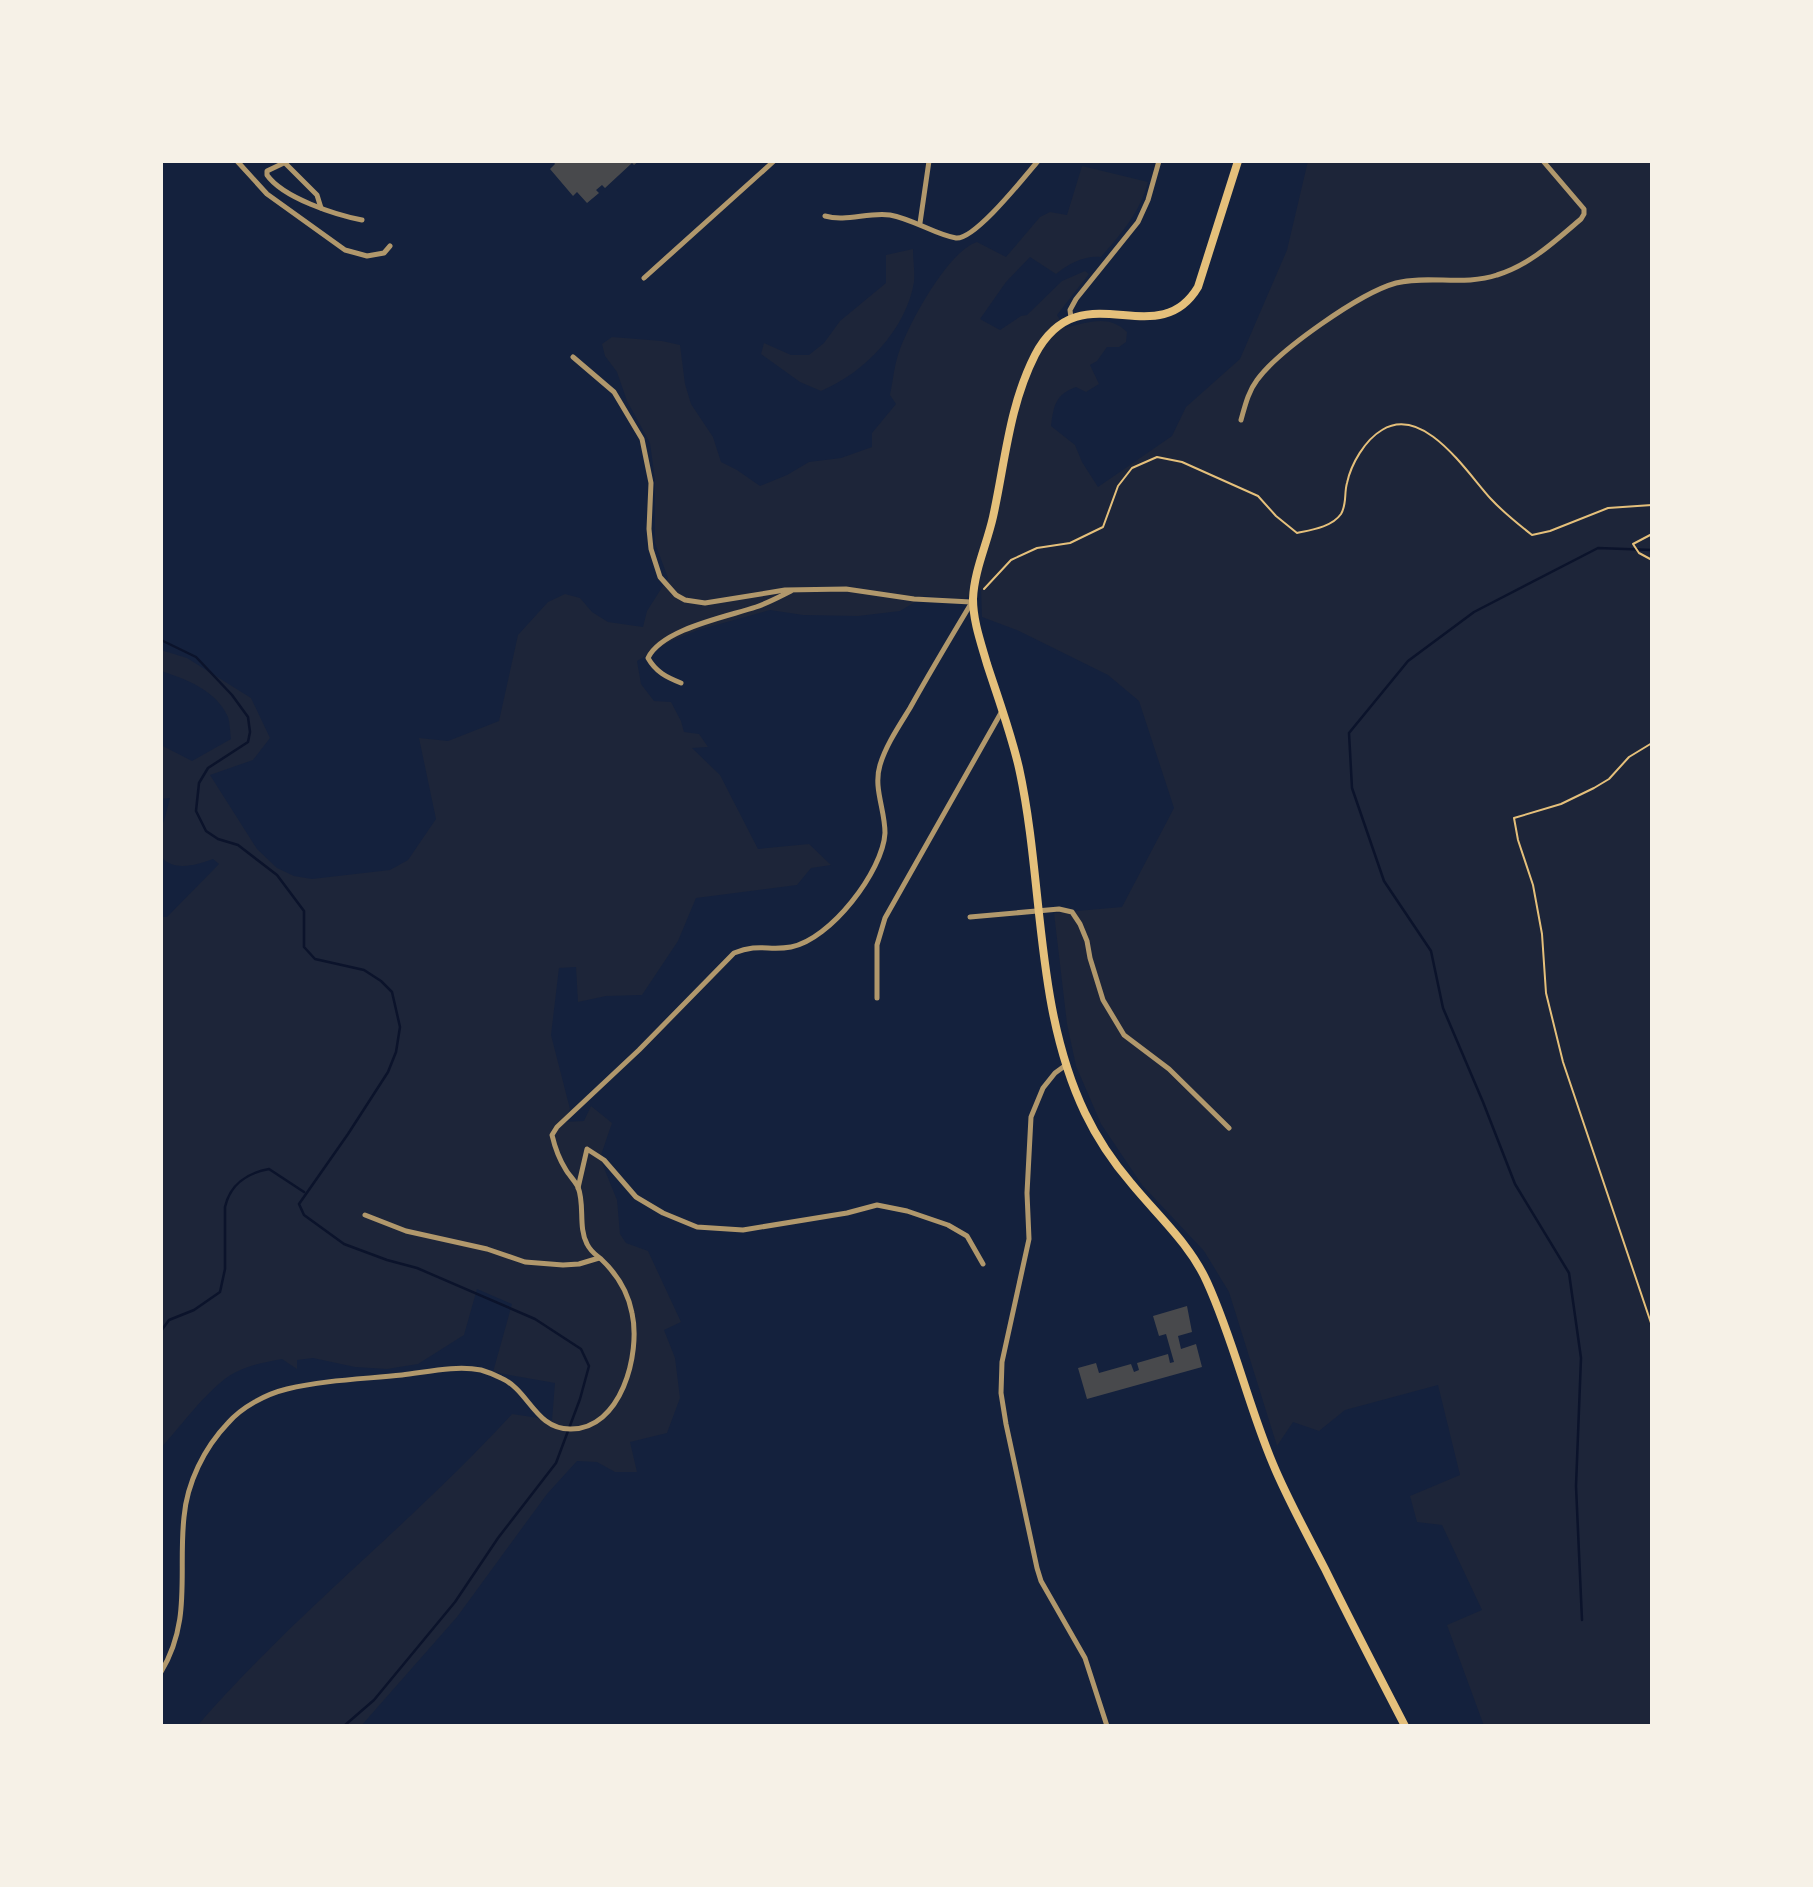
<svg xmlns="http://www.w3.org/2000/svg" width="1813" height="1887" font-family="'Open Sans',sans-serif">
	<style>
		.green { fill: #1d2539 }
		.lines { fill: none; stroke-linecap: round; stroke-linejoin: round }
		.stream { stroke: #0b132b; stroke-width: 2.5 }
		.building { fill: #48494c }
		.path { stroke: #e5c07b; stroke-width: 2 }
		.minor { stroke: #b1986c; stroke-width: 5 }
		.secondary { stroke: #e5c07b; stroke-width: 8 }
	</style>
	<rect width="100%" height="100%" fill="#14213d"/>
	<g class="green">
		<path d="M 1308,161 L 1652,161 L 1652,1726 L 1484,1726 L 1447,1625 L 1482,1610 L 1442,1525 L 1417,1522 L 1410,1496 L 1460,1475 L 1438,1385 L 1345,1410 L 1319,1431 L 1293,1422 L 1277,1446 L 1229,1292 L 1204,1251 L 1142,1185 L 1101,1124 L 1076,1066 L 1067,1024 L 1054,913 L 1122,907 L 1174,808 L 1139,701 L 1108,675 L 1019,631 L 982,617 L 981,588 L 963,600 L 925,596 L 900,611 L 858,616 L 803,615 L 770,610 L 698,630 L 671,641 L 637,661 L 641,684 L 654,701 L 671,702 L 681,721 L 684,732 L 699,734 L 708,747 L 692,748 L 720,775 L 758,849 L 809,844 L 831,865 L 811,868 L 797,885 L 696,898 L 678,941 L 642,995 L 606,996 L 578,1002 L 576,967 L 559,968 L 551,1035 L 570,1109 L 564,1122 L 584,1121 L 591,1106 L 612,1123 L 600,1158 L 617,1200 L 620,1234 L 626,1243 L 648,1251 L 681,1322 L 664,1330 L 675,1358 L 680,1398 L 667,1433 L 630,1442 L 637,1472 L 615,1472 L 597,1462 L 577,1461 L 547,1494 L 457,1617 L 361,1726 L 197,1726 C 294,1614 412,1523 512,1414 L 552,1420 L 555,1383 L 493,1372 L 512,1304 L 477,1289 L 464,1335 L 418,1364 L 387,1369 L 355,1367 L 313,1358 L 297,1360 L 297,1369 L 282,1359 C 266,1362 248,1365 234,1373 C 210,1386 180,1427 161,1448 L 161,917 L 167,917 L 219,864 L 213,859 C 196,865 175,872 161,857 L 161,825 L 164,821 L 170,798 L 161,799 L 161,745 L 192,761 L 231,739 C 230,732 230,723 228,717 C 216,690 186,679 161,671 L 161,650 L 187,658 L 251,698 L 270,738 L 253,760 L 210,775 L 257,849 L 277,868 L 294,876 L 312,879 L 390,870 L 408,860 L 436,819 L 419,738 L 448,741 L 499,721 L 518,635 L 548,602 L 565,594 L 580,598 L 592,612 L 608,622 L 643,627 L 647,611 L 668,578 L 655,543 L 655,480 L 650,443 L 627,401 L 617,372 L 605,356 L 602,344 L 612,337 L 662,341 L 680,345 L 685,384 L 691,404 L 713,437 L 721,462 L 737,470 L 760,486 L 787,475 L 809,462 L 841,458 L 872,447 L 872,433 L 896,404 L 890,395 C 893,381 894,366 899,352 C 909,323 948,251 977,242 L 1006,257 L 1040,217 L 1050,212 L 1067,215 L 1082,166 L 1148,182 C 1140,212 1122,233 1101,257 C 1085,255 1068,264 1056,274 L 1030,257 L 1006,282 L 980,319 L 1000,330 L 1021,316 L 1027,315 L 1062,281 L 1085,271 L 1089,274 L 1057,315 L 1065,328 C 1088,322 1109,314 1127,332 L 1126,342 L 1119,347 L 1107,347 L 1097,361 L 1090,365 L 1099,384 L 1086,392 L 1076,387 C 1055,395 1054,405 1051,426 L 1075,445 L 1082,462 L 1098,487 L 1172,436 L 1186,407 L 1240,359 L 1287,250 Z"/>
		<path d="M 913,249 C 913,260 915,272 914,282 C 906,330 864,373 821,391 L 800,382 L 761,354 L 764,343 L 791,355 L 809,355 L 824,343 L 840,321 L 886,283 L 886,255 Z"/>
	</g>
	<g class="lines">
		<g class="stream">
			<path d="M 161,640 L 196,657 L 232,695 L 248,717 L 250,732 L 248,742 L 208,768 L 199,783 L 196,811 L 206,831 L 218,839 L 238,845 L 277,875 L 304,911 L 304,947 L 315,959 L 364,970 L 381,981 L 392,992 L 400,1027 L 396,1052 L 388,1072 L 348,1134 L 299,1204 L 304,1215 L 344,1244 L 387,1260 L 417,1268 L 535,1319 L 581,1349 L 589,1366 L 580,1399 L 556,1463 L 498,1538 L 455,1602 L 374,1700 L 344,1726"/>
			<path d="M 161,1331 L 169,1320 L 194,1310 L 220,1292 L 225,1269 L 225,1207 C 230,1185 247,1173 269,1169 L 304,1192"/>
			<path d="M 1582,1620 L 1576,1486 L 1581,1358 L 1569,1273 L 1515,1184 L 1483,1102 L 1443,1008 L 1431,951 L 1384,881 L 1352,788 L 1349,733 L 1408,661 L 1474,612 L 1598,548 L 1652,550"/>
		</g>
	</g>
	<g class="building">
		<path d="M 553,161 L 639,161 L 634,165 L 632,163 L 605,188 L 602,185 L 596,190 L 599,193 L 587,203 L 577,192 L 573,196 L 550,169 L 555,164 Z"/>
		<path d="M 1187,1306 L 1192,1332 L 1178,1336 L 1181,1349 L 1196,1344 L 1202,1367 L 1087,1399 L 1078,1368 L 1096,1363 L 1099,1373 L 1131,1364 L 1134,1372 L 1139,1370 L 1137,1363 L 1168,1354 L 1170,1363 L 1174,1362 L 1166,1334 L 1159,1336 L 1153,1316 Z"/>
	</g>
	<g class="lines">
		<g class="path">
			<path d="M 1652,534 L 1633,544 L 1639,553 L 1652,560"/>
			<path d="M 984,589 L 1011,560 L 1037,548 L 1070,543 L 1103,527 L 1118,486 L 1132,468 L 1157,457 L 1182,462 L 1258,496 L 1276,516 L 1297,533 C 1311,530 1332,527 1341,514 C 1347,504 1344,493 1347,483 C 1351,464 1365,440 1382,430 C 1424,404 1467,473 1491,499 C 1503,512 1518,524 1532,535 L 1550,531 L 1608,508 L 1652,505"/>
			<path d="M 1652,743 L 1629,757 L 1609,779 L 1594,788 L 1561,804 L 1514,818 L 1518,840 L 1533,885 L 1542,934 L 1546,993 L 1563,1062 L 1652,1326"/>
		</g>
		<g class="minor">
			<path d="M 237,161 L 267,194 L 345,250 L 367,256 L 384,253 L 390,246"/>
			<path d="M 288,161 L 267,171 L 267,175 C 283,198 336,215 362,220"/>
			<path d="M 285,163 L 317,195 L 321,208"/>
			<path d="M 825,216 C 846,222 868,212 890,215 C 913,219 936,235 956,238 C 975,240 1025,176 1038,161"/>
			<path d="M 920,223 L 929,161"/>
			<path d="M 644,278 L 774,161"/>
			<path d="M 1071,318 L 1070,310 L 1076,299 L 1138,222 L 1148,200 L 1159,161"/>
			<path d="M 573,357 L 614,392 L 642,439 L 651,483 L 649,529 L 651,549 L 660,577 L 676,595 L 685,600 L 705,603 L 785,590 L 846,589 L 914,599 L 971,602"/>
			<path d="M 1241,420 C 1245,406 1248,392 1257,380 C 1279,350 1360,293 1396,283 C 1428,275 1465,286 1497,275 C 1530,265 1555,241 1581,219 L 1584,214 L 1584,209 L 1543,161"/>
			<path d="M 681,683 C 666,677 656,672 648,658 C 662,629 726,617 756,607 C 768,603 779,597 791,591"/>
			<path d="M 970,917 L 1059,909 L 1072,912 L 1080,924 L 1087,941 L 1090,958 L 1103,1000 L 1124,1035 L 1169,1069 L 1229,1128"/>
			<path d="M 877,998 L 877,945 L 885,918 L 1002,711"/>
			<path d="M 1066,1065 L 1055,1073 L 1043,1088 L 1031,1117 L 1027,1193 L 1029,1239 L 1002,1362 L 1001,1393 L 1006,1424 L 1037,1568 L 1041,1581 L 1085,1658 L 1107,1726"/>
			<path d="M 578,1188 L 587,1149 L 604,1160 L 636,1197 L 663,1213 L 697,1227 L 743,1230 L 847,1213 L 877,1205 L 907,1211 L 948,1225 L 967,1236 L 983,1264"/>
			<path d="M 365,1215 L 406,1231 L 487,1249 L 525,1262 L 563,1265 L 579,1264 L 599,1258"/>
			<path d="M 161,1672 C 192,1621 178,1572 184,1517 C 187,1483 204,1448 228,1423 C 242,1407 266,1394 287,1389 C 324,1380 364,1379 402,1375 C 427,1372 456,1365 481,1370 C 488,1372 495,1375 501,1378 C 529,1390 535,1429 570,1429 C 621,1430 641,1354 632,1313 C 628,1292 617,1274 601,1259 C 595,1254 591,1252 587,1244 C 578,1227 585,1205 578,1187 C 575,1181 569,1175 566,1170 C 559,1159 555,1148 552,1135 L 557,1127 L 639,1050 L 734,953 C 759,943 768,951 791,947 C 830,940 883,871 885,833 C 885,809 873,788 880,765 C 886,745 899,726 910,708 C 930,672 951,637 972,602"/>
		</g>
		<path class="secondary" d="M 1238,161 L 1198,287 C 1157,356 1080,269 1035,355 C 1009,406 1005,463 993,517 C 987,544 974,571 973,599 C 973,621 981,643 987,664 C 998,698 1011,733 1019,768 C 1044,882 1034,1006 1085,1113 C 1097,1138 1113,1162 1131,1183 C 1158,1216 1190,1244 1207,1282 C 1234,1341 1248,1405 1273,1464 C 1288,1500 1307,1534 1325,1569 C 1351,1622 1378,1674 1405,1726"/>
	</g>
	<rect width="1813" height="1887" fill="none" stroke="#f6f1e7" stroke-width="326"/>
</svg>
